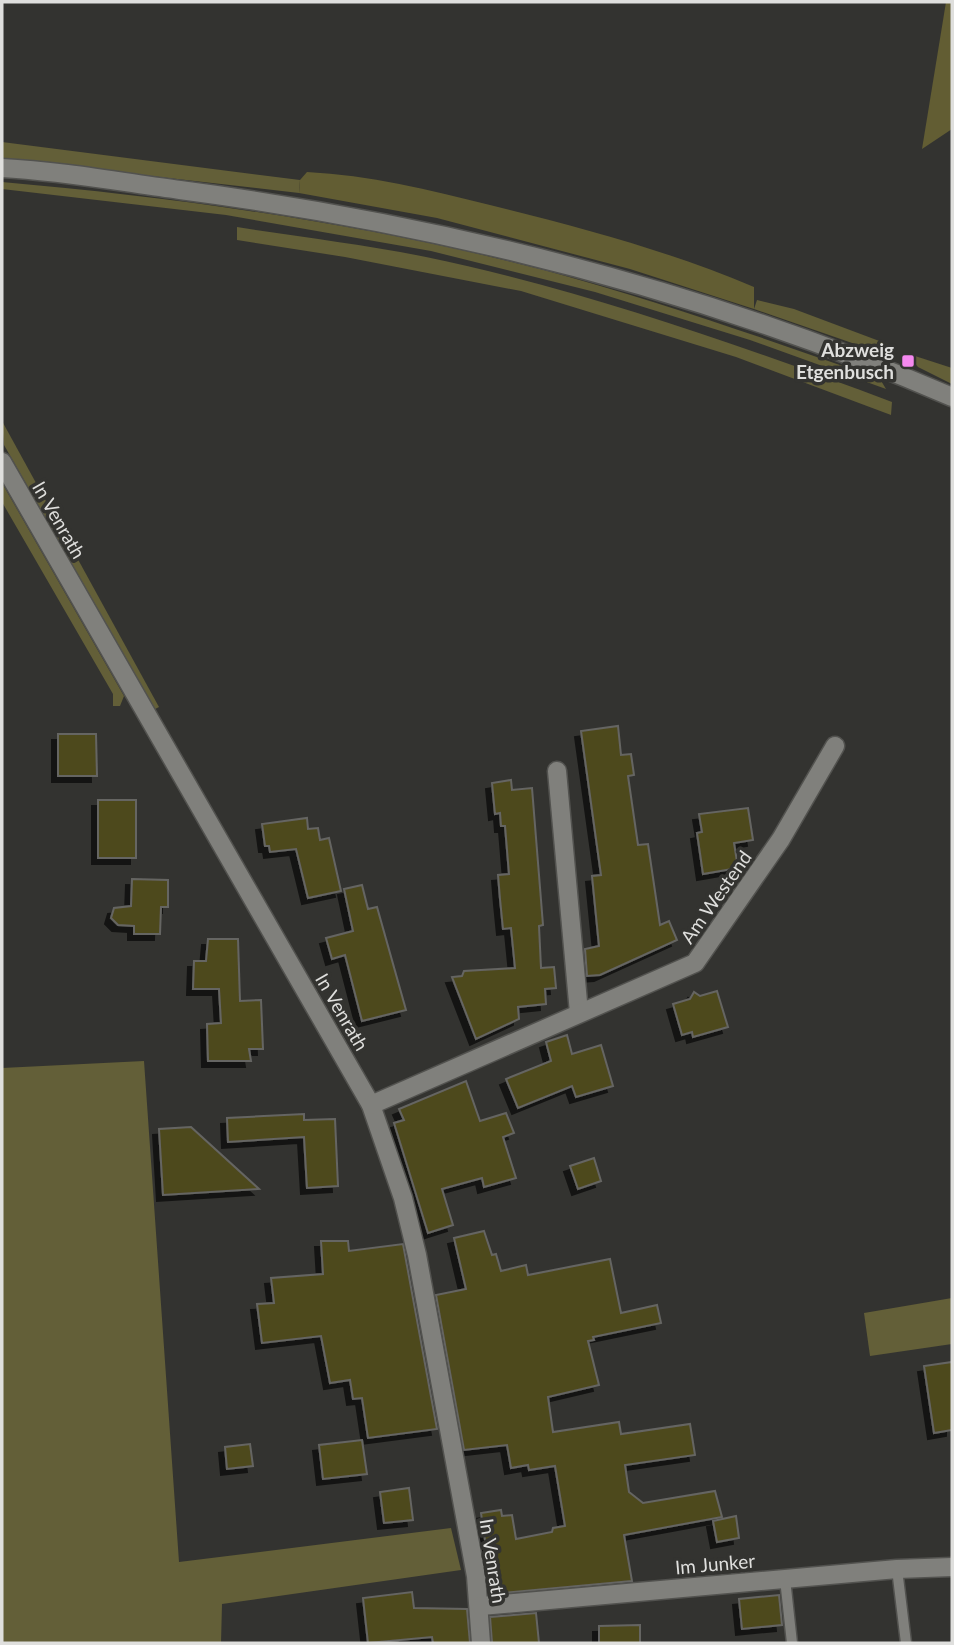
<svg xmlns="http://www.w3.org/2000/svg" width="954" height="1645" font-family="Lato,sans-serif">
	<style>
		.green { fill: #635f38 }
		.forest { fill: #625d33 }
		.building { fill: #4e481f; stroke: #656562; stroke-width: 2; filter: url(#shadow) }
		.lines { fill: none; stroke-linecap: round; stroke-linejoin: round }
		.service-casing { stroke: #52524f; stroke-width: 13 }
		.minor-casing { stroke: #52524f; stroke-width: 21 }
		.tertiary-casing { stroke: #52524f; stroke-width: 21 }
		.service { stroke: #80807c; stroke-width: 10 }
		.minor { stroke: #80807c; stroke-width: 18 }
		.tertiary { stroke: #80807c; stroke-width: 18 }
		.poi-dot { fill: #f589ef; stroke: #333330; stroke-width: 2.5 }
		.labels { text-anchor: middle; stroke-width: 7; stroke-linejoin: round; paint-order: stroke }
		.poi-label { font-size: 19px; font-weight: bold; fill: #dfdfdd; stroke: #333330; text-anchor: end }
		.street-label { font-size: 19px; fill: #dfdfdd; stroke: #333330 }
	</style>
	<defs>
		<filter id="shadow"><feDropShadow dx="-6" dy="6" stdDeviation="0" flood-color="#0009"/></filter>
	</defs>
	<rect width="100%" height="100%" fill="#333330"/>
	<g class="green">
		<path d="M 2,142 L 300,180 L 299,193 L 2,159 Z"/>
		<path d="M 2,182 C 183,198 367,224 544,270 C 658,301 769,340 880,379 L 886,389 L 750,340 L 595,292 L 431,251 L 226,215 L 2,189 Z"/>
		<path d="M 237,227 C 300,237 363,244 426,257 C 585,290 739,345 892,402 L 891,415 L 736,357 L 521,291 L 345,257 L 237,240 Z"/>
		<path d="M 757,300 L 794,309 L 890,345 L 881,353 L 754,309 Z"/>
		<path d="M 915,356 L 952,368 L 952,384 L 918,367 L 913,361 Z"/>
		<path d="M 2,421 L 159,707 L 155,709 L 4,445 Z"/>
		<path d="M 2,483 L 124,696 L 120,706 L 113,706 L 113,694 L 2,502 Z"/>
		<path d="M 144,1061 L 179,1562 L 451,1528 L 461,1570 L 222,1604 L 221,1643 L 2,1643 L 2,1068 Z"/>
		<path d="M 952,1298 L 952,1344 L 870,1356 L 864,1313 Z"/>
	</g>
	<g class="forest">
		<path d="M 946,2 L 952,2 L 952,129 L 922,149 Z"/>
		<path d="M 307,172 C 369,175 430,190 490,205 C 580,227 669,251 754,287 L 754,309 L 630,269 L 437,218 L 299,193 L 300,180 Z"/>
	</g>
	<g class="building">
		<path d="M 618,726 L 621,755 L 631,754 L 634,775 L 628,776 L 638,845 L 648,844 L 660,925 L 669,921 L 677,940 L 600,975 L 587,976 L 585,949 L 599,946 L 592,876 L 601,875 L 581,731 Z"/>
		<path d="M 58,734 L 96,734 L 97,776 L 58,776 Z"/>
		<path d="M 511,780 L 512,790 L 532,788 L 543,925 L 539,926 L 541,968 L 554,967 L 556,988 L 545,989 L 546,1004 L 518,1007 L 519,1019 L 476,1039 L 452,977 L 462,976 L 464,971 L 515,968 L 511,928 L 503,929 L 500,899 L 498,875 L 509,874 L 505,826 L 501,826 L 500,813 L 495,814 L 492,783 Z"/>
		<rect x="98" y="800" width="38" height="58"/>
		<path d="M 748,808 L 753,840 L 734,843 L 738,868 L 703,874 L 697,833 L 702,832 L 699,814 Z"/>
		<path d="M 307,818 L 308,829 L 318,828 L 320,840 L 329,838 L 341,891 L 308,898 L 296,849 L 270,852 L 269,846 L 265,846 L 262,824 Z"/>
		<path d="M 132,879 L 168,880 L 168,907 L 161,907 L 160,934 L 134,934 L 134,926 L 118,925 L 111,918 L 114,908 L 131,906 Z"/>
		<path d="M 362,885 L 368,909 L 377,907 L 406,1010 L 362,1021 L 345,955 L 332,959 L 326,938 L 353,931 L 344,889 Z"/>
		<path d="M 208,939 L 238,939 L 240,1001 L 261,1000 L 263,1049 L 249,1049 L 251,1061 L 208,1061 L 207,1024 L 221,1023 L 219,989 L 193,989 L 194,961 L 206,961 Z"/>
		<path d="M 717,991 L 728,1027 L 693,1037 L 692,1032 L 682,1035 L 673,1004 L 690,999 L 694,992 L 700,996 Z"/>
		<path d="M 567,1035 L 572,1054 L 601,1045 L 613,1086 L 576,1097 L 572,1086 L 518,1108 L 506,1079 L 551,1061 L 546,1042 Z"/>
		<path d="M 466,1081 L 480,1121 L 506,1113 L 514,1133 L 503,1137 L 516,1178 L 484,1187 L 482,1178 L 442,1189 L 453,1225 L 428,1233 L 394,1123 L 404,1120 L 399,1109 Z"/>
		<path d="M 304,1114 L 304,1120 L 335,1119 L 338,1186 L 307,1188 L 304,1137 L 228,1142 L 227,1118 Z"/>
		<path d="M 191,1127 L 259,1189 L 163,1195 L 159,1129 Z"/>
		<path d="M 594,1158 L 601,1181 L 578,1189 L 570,1166 Z"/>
		<path d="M 484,1231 L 492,1255 L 496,1254 L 501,1271 L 526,1265 L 528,1275 L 610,1259 L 621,1313 L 657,1305 L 661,1323 L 593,1337 L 594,1340 L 588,1341 L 599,1385 L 548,1397 L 553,1432 L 619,1422 L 621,1434 L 690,1424 L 695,1455 L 625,1465 L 629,1492 L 643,1503 L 715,1491 L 722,1517 L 624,1535 L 632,1581 L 493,1594 L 481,1513 L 501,1510 L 502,1516 L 512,1515 L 516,1539 L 552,1532 L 553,1528 L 565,1526 L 555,1466 L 529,1470 L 528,1465 L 511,1468 L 507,1445 L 464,1450 L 436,1295 L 466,1289 L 454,1238 Z"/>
		<path d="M 321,1241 L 348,1241 L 349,1251 L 403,1244 L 437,1429 L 368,1438 L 362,1398 L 353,1399 L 350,1380 L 330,1383 L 321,1336 L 262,1343 L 257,1304 L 274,1303 L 271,1278 L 323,1274 Z"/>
		<path d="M 952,1362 L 952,1430 L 934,1433 L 924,1366 Z"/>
		<path d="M 362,1440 L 367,1474 L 323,1479 L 319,1445 Z"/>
		<path d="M 250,1444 L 253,1466 L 227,1469 L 225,1447 Z"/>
		<path d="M 409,1488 L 413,1520 L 384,1523 L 380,1492 Z"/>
		<path d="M 736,1516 L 739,1538 L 717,1542 L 713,1521 Z"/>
		<path d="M 412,1592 L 414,1608 L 467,1609 L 470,1643 L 433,1643 L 432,1637 L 368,1643 L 363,1598 Z"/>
		<path d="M 779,1595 L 782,1625 L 742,1629 L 739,1599 Z"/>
		<path d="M 536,1613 L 539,1643 L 492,1643 L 490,1617 Z"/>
		<path d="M 640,1625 L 640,1643 L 599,1643 L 599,1626 Z"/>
	</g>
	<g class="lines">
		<defs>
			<g id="service">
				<path d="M 897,1569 L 906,1643"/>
				<path d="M 785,1579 L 792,1643"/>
			</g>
			<g id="minor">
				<path d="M 2,462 L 371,1105 L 403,1198 L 417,1255 L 476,1576 L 481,1643"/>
				<path d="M 557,771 L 579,1013"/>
				<path d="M 371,1105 L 695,963 L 781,839 L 835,746"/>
				<path d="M 481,1606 L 897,1569 L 952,1567"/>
			</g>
			<path id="tertiary" d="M 2,168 C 61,171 121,182 180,190 C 446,225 706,291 952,397"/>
		</defs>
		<use href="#service" class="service-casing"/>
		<use href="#minor" class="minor-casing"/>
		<use href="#tertiary" class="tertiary-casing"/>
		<use href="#service" class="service"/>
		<use href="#minor" class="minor"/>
		<use href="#tertiary" class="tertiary"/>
	</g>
	<rect class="poi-dot" x="901" y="354" width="14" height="14" rx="3.5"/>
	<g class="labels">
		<g class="poi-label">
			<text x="894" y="357">Abzweig<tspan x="894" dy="22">Etgenbusch</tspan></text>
		</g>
		<g class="street-label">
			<text transform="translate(59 520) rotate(60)" y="7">In Venrath</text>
			<text transform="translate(716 897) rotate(-55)" y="7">Am Westend</text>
			<text transform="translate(342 1012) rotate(60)" y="7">In Venrath</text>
			<text transform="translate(493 1561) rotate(81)" y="7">In Venrath</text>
			<text transform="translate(715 1564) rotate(-5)" y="7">Im Junker</text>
		</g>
	</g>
	<rect width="954" height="1645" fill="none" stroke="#dfdfdd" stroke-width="7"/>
</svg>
